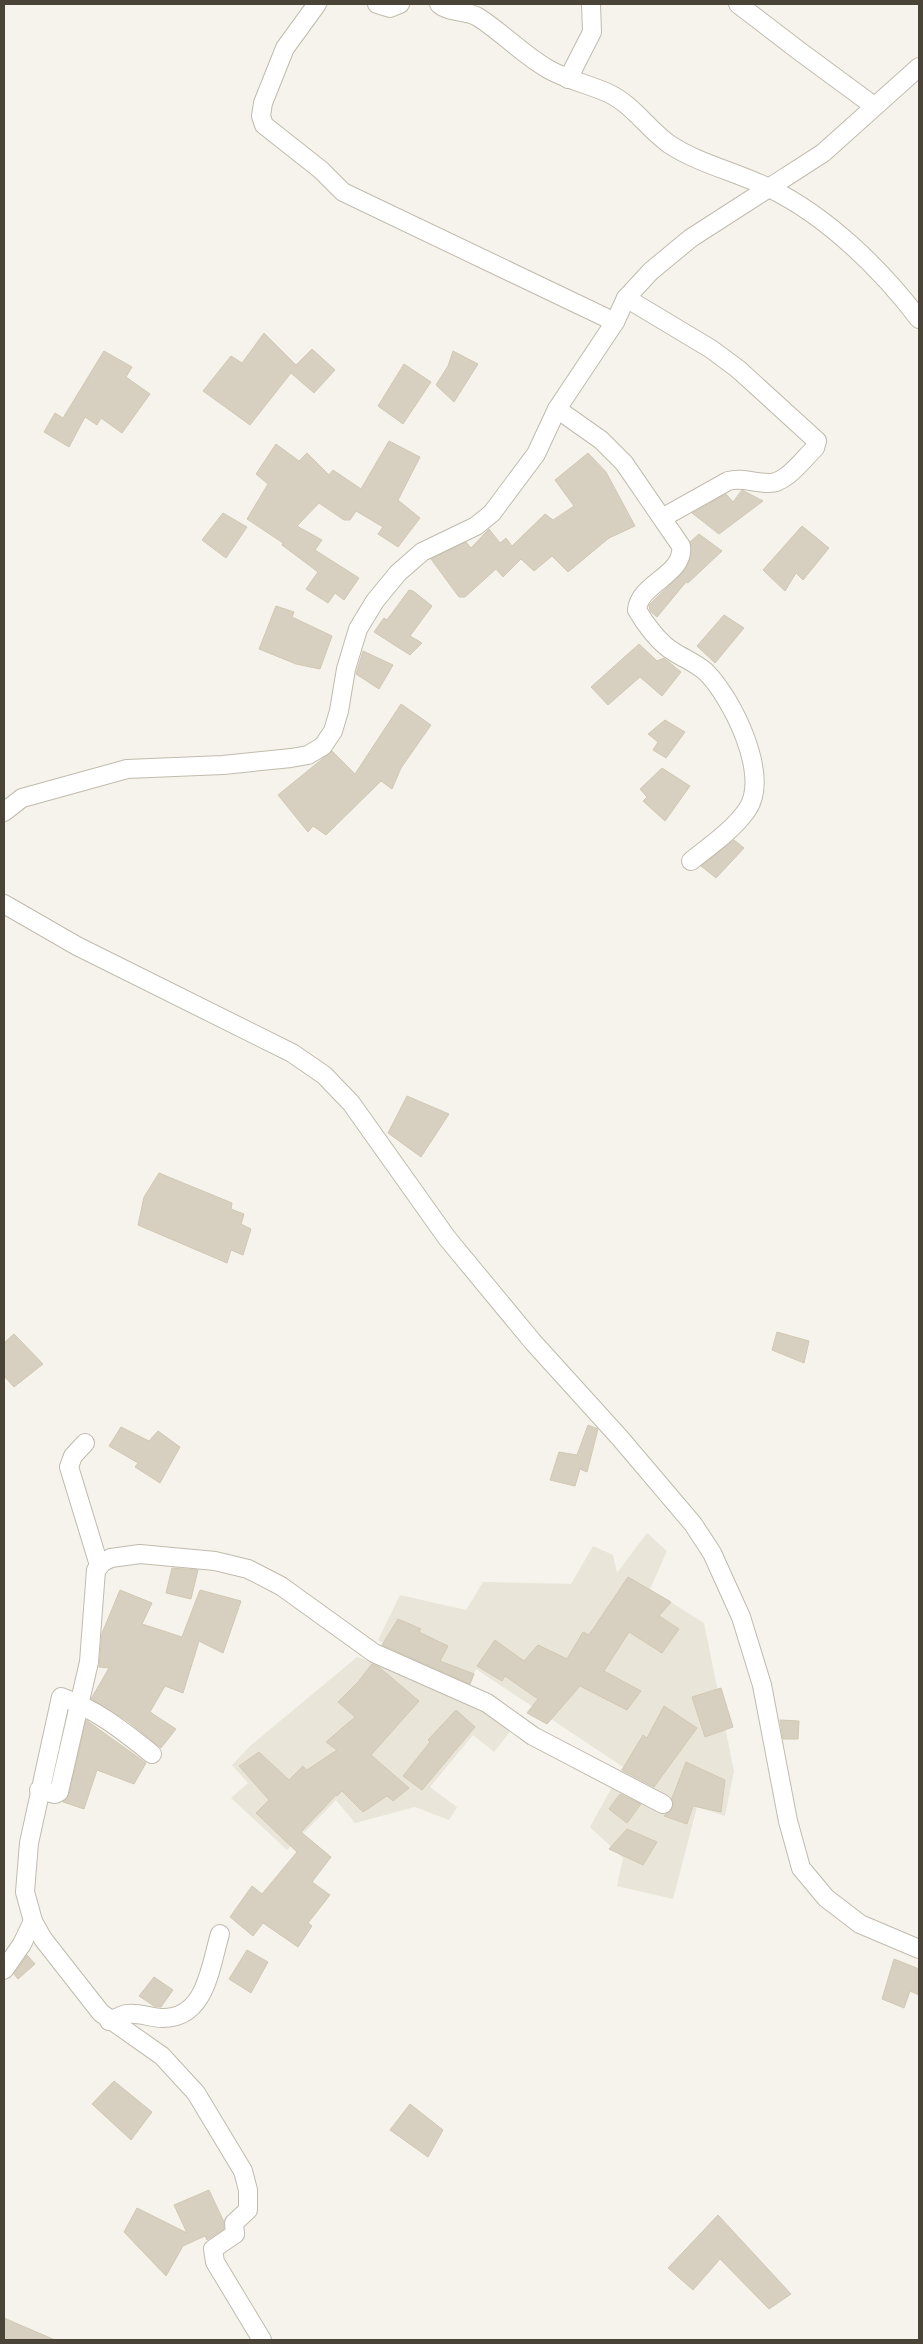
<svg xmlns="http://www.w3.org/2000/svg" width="923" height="2344" font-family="'Noto Sans',sans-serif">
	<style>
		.residential { fill: #e9e5d9 }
		.building { fill: #d7d0c0; stroke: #d2c8b3 }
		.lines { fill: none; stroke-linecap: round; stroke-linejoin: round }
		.minor-casing { stroke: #c1bbad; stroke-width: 20 }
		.minor { stroke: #fff; stroke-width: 18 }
	</style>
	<rect width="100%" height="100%" fill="#f5f3eb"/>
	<g class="residential">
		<path d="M 647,1533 L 667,1551 L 650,1589 L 704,1623 L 734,1771 L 725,1816 L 697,1807 L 673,1899 L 617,1886 L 623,1858 L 590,1827 L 623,1767 L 476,1669 L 466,1695 L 378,1640 L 400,1595 L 466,1610 L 483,1582 L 571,1584 L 593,1546 L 613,1555 L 617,1573 Z"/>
		<path d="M 357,1657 L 458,1691 L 516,1724 L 494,1752 L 473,1735 L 430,1787 L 457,1807 L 449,1820 L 415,1807 L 355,1823 L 336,1800 L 287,1850 L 231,1798 L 248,1783 L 232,1765 L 250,1746 Z"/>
	</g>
	<g class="building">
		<path d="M 264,333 L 296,365 L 312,349 L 335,370 L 314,393 L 291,373 L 250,425 L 203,391 L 231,356 L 242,363 Z"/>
		<path d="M 104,351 L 132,367 L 126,377 L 150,394 L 122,433 L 101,418 L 97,425 L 85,417 L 69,447 L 44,432 L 55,413 L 63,418 Z"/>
		<path d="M 453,351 L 478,364 L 454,402 L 436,385 L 448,366 Z"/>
		<path d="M 404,364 L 431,382 L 403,424 L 378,406 Z"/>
		<path d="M 389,441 L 420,457 L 398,500 L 420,518 L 398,547 L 378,534 L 383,527 L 356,511 L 350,520 L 344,520 L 319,503 L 297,526 L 322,540 L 315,550 L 359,578 L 344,600 L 335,593 L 328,603 L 306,589 L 318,572 L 282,545 L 283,543 L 247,519 L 268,484 L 256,474 L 276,444 L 299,461 L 307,453 L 329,475 L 333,470 L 361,489 Z"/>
		<path d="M 588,453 L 606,472 L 635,526 L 609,538 L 568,572 L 552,556 L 534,571 L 521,559 L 503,577 L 496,569 L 465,597 L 459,597 L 431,559 L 466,542 L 471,548 L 489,529 L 500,543 L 506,538 L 512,546 L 545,514 L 553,520 L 574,506 L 555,480 Z"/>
		<path d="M 742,490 L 763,501 L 719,534 L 692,513 L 726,494 L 733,502 Z"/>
		<path d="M 223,513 L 247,527 L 226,558 L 202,540 Z"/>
		<path d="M 802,526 L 829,548 L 803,580 L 796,573 L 785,591 L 763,570 Z"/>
		<path d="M 699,534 L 722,551 L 688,583 L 686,582 L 657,617 L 650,611 L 649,605 L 684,571 L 691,557 L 690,542 Z"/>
		<path d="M 409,590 L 413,591 L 432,606 L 410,636 L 422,643 L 410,655 L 374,632 L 384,618 L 387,620 Z"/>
		<path d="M 276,606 L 294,612 L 292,617 L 332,636 L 320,669 L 296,664 L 259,649 Z"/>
		<path d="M 724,615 L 744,628 L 715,663 L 697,646 Z"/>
		<path d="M 639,644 L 657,661 L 664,658 L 681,672 L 662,696 L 640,677 L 608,705 L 591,687 Z"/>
		<path d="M 363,651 L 393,665 L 379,689 L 356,674 Z"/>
		<path d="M 401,704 L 431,725 L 401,768 L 392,789 L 381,781 L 326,835 L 313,826 L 308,832 L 278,795 L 332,751 L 355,774 Z"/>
		<path d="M 665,720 L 685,732 L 666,758 L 653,750 L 658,742 L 648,734 Z"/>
		<path d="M 662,768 L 690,786 L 665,821 L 643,801 L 647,797 L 640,789 Z"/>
		<path d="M 734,840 L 744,848 L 716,878 L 701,866 Z"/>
		<path d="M 407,1096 L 449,1114 L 421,1157 L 388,1133 Z"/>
		<path d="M 159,1173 L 232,1203 L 231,1209 L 244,1214 L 241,1224 L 251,1229 L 243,1255 L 231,1250 L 227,1263 L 138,1225 L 144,1197 Z"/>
		<path d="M 777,1332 L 809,1341 L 804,1363 L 772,1350 Z"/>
		<path d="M 14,1334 L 43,1364 L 14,1387 L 4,1376 L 4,1343 Z"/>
		<path d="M 588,1425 L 598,1429 L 587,1472 L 580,1469 L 575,1486 L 550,1480 L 559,1452 L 577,1455 Z"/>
		<path d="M 121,1427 L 149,1441 L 158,1431 L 180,1447 L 160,1483 L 135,1467 L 138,1463 L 109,1446 Z"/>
		<path d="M 172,1568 L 198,1570 L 191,1599 L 166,1593 Z"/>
		<path d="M 628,1577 L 671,1602 L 659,1616 L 679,1629 L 662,1653 L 629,1632 L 604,1671 L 641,1691 L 627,1710 L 580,1686 L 547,1724 L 527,1713 L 538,1699 L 505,1676 L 502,1681 L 477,1666 L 495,1640 L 524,1661 L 538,1645 L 567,1659 L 583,1632 L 589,1635 Z"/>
		<path d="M 120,1590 L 152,1603 L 142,1624 L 182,1637 L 200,1590 L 241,1601 L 223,1653 L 199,1641 L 183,1693 L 165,1686 L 150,1712 L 176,1729 L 161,1748 L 126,1720 L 91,1699 L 109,1668 L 99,1667 L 102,1633 Z"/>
		<path d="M 398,1619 L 421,1629 L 419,1632 L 448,1646 L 440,1661 L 474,1674 L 470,1684 L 382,1645 Z"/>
		<path d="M 372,1664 L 379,1667 L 419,1701 L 371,1755 L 409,1788 L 393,1801 L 387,1796 L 363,1812 L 342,1791 L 337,1796 L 336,1795 L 301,1832 L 331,1857 L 312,1882 L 330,1895 L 308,1923 L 312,1926 L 298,1947 L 263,1923 L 253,1936 L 230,1917 L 252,1886 L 262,1894 L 297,1852 L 256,1813 L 269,1800 L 239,1766 L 259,1752 L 289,1780 L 303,1766 L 307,1770 L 337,1750 L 326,1742 L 355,1717 L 338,1702 L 358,1682 Z"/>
		<path d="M 721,1688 L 733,1727 L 705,1737 L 692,1697 Z"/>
		<path d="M 664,1706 L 697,1728 L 654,1787 L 622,1770 L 643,1735 L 647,1738 Z"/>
		<path d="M 456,1710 L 475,1727 L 422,1790 L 403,1776 L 430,1742 L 428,1740 Z"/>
		<path d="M 86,1720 L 146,1763 L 134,1784 L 97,1770 L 84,1809 L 63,1802 L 69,1794 Z"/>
		<path d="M 780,1720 L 799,1721 L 798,1739 L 783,1739 Z"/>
		<path d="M 686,1762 L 725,1780 L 721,1812 L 693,1806 L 687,1824 L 664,1816 L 673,1808 L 672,1798 Z"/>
		<path d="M 620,1794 L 641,1804 L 627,1823 L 609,1809 Z"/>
		<path d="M 627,1829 L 657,1842 L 643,1865 L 609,1849 Z"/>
		<path d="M 247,1950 L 268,1962 L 251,1993 L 229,1979 Z"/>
		<path d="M 27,1955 L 35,1964 L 18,1979 L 14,1974 Z"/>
		<path d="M 894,1959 L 919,1969 L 919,1995 L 910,1991 L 904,2008 L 882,1999 Z"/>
		<path d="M 154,1977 L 173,1990 L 161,2007 L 154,2006 L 139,1996 Z"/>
		<path d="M 114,2081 L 152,2112 L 131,2140 L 92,2104 Z"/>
		<path d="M 410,2104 L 443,2130 L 428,2157 L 390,2130 Z"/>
		<path d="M 209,2190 L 224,2222 L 224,2229 L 207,2240 L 205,2236 L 183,2246 L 166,2276 L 124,2232 L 137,2208 L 187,2233 L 174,2205 Z"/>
		<path d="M 718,2215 L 791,2294 L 769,2309 L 720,2259 L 693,2290 L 668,2268 Z"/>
		<path d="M 4,2318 L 55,2340 L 4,2340 Z"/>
	</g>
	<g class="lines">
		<defs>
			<g id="minor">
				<path d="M 317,4 L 285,48 L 263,103 L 261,116 L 264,125 L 321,170 L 343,192 L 615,322"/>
				<path d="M 377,4 L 390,8 L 400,4"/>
				<path d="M 439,4 C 449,13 466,10 478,17 C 503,33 522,54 548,69 C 567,80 588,84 608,93 C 632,104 647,128 669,144 C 699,164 737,172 769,188 C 827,216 881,269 919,319"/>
				<path d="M 738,4 L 798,50 L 874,106"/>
				<path d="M 568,79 L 592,32 L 591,4"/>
				<path d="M 626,298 L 711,349 L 738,369 L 817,441 L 815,448 C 803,459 786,484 768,483 C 754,483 742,477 728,481 L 662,518"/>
				<path d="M 557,409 L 601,440 L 624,463 L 681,546 C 685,575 639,583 637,610 C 645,624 660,644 674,652 C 685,659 696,663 706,672 C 732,698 771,776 747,810 C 733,830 710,846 691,861"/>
				<path d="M 4,812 L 22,798 L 127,769 L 223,765 L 291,758 L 308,755 L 323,746 L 333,731 L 339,711 L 346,669 L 358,629 L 375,601 L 398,573 L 422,552 L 476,526 L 492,513 L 536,454 L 557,409 L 615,322 L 626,298 L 651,271 L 691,238 L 823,153 L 919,67"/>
				<path d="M 4,904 L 77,946 L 292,1053 L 324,1075 L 351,1103 L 447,1238 L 533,1342 L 620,1438 L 693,1524 L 712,1553 L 741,1617 L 762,1685 L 788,1821 L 801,1868 L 826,1898 L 860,1924 L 919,1949"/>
				<path d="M 85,1443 L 73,1456 L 69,1467 L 99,1565"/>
				<path d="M 152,1754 C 123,1731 96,1709 61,1697 L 29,1843 L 25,1892 L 33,1921 L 43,1939 L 101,2013 L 162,2056 L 196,2093 L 243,2171 L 248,2190 L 248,2210 L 234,2223 L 235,2234 L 213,2249 L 215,2262 L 262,2340"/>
				<path d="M 39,1790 L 55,1794 L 59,1792 L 89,1662 L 96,1570 L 103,1562 L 111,1558 L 140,1554 L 215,1561 L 248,1569 L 281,1586 L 374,1653 L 487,1703 L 533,1736 L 663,1804"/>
				<path d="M 4,1970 L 22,1944 L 33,1921"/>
				<path d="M 109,2021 C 115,2019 121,2015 127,2014 C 138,2012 151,2018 162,2018 C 206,2019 210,1967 220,1934"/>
			</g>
		</defs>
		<use href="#minor" class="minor-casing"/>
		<use href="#minor" class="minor"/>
	</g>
	<rect width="923" height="2344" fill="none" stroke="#4a4438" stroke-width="10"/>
</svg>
